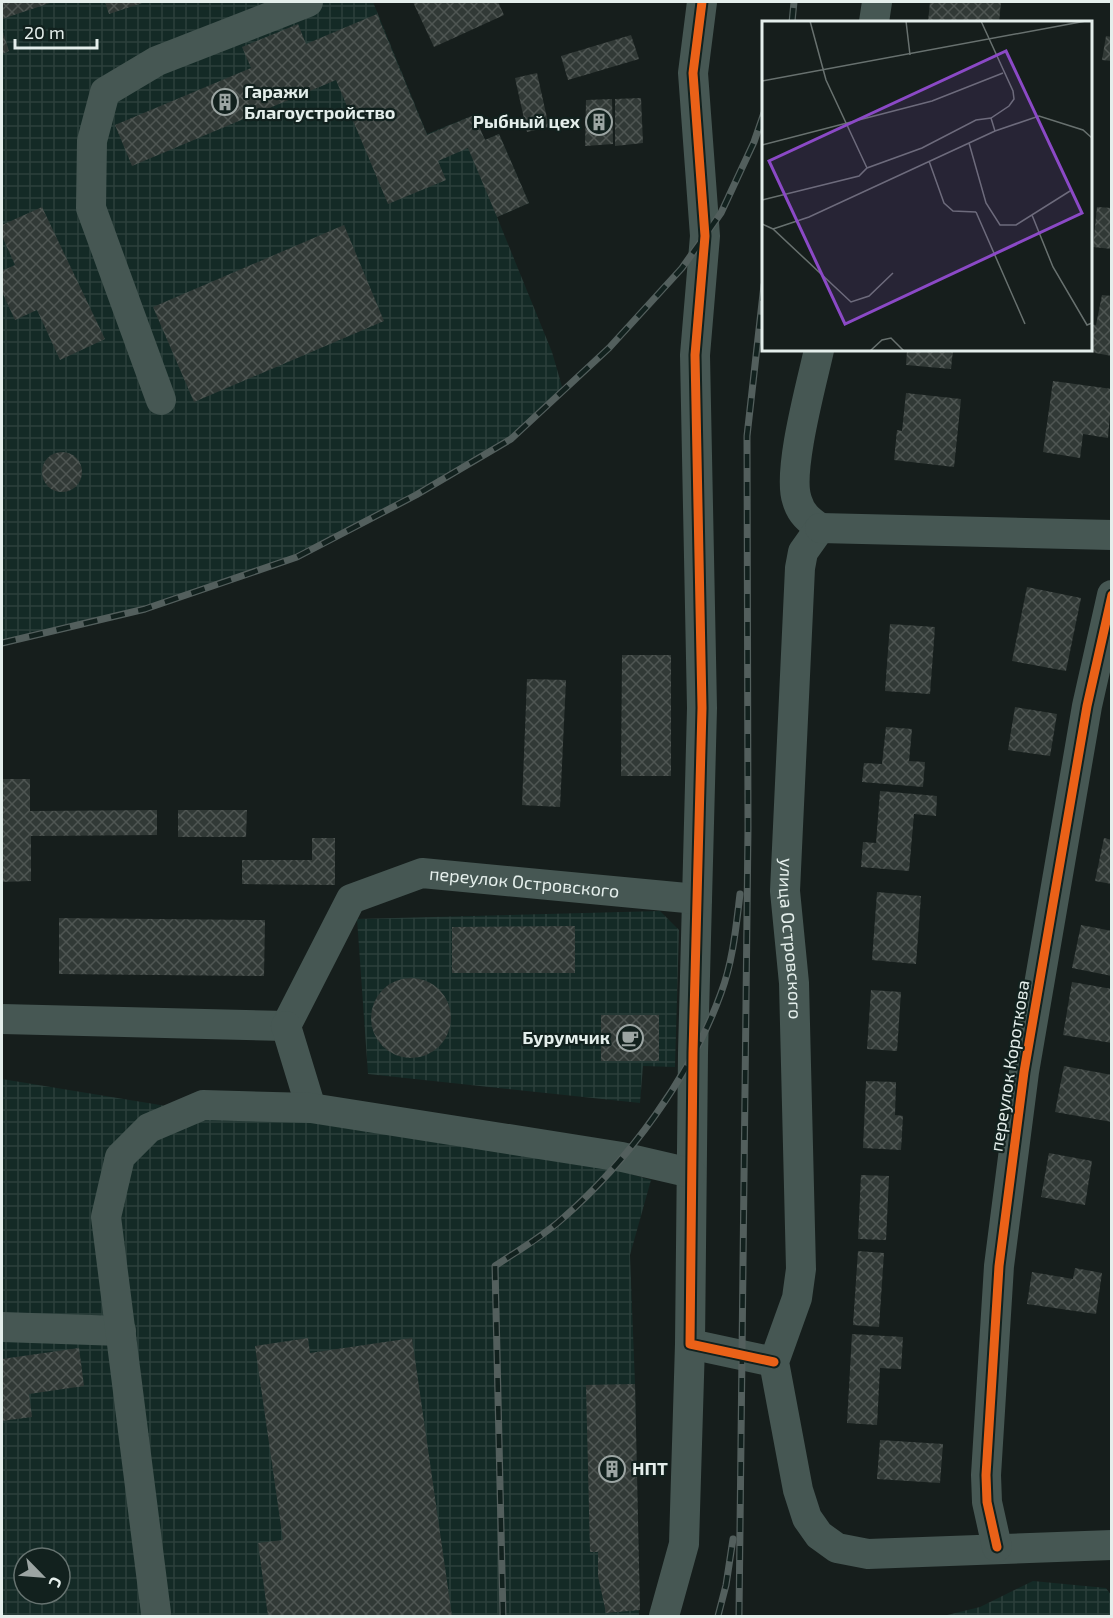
<svg xmlns="http://www.w3.org/2000/svg" width="1113" height="1618" font-family="'Exo 2',sans-serif">
	<style>
		.industrial { fill: url(#industrial-grid); fill-rule: evenodd }
		.building { fill: url(#building-cross-hatch) }
		.lines { fill: none; stroke-linecap: round; stroke-linejoin: round }
		.minor { stroke: #465753; stroke-width: 30 }
		.rail-casing { stroke: #535f5d; stroke-width: 7 }
		.rail { stroke: #12211e; stroke-width: 4.5; stroke-dasharray: 14; stroke-linecap: butt }
		.cycleway-casing { stroke: #12211e; stroke-width: 13 }
		.cycleway { stroke: #ea6118; stroke-width: 9 }
		.labels { text-anchor: middle; stroke-width: 4.5; stroke-linejoin: round; paint-order: stroke }
		.poi-label { font-size: 18px; font-weight: bold; fill: #e4eeeb; stroke: #12211e; text-anchor: start }
		.street-label { font-size: 18px; fill: #e4eeeb; stroke: #12211e }
		.inset-road { fill: none; stroke: #68716f; stroke-width: 1.5 }
		.view { fill: #8b49c6; fill-opacity: 0.15; stroke: #8b49c6; stroke-width: 3 }
		.inset-edge { fill: none; stroke: #e4eeeb; stroke-width: 3 }
	</style>
	<defs>
		<pattern id="industrial-grid" width="8" height="8" patternUnits="userSpaceOnUse" patternTransform="scale(1.5)"><rect width="8" height="8" fill="#142a26"/><path d="M0 4h8M4 0v8" fill="none" stroke="#2b3f3b"/></pattern>
		<pattern id="building-cross-hatch" width="8" height="8" patternUnits="userSpaceOnUse" patternTransform="scale(1.5)"><rect width="8" height="8" fill="#313936"/><path d="M0 0l8 8M0 8l8-8" fill="none" stroke="#4f5653"/></pattern>
	</defs>
	<rect width="100%" height="100%" fill="#161e1c"/>
	<g class="industrial">
		<path d="M 2,2 L 373,2 L 427,134 L 474,115 L 485,140 L 499,134 L 529,203 L 497,217 L 552,352 L 563,390 L 511,439 L 416,495 L 297,557 L 145,609 L 2,643 Z"/>
		<path d="M 660,911 L 679,930 L 675,1067 L 643,1066 L 640,1103 L 368,1074 L 357,919 Z"/>
		<path d="M 2,1079 L 227,1116 L 371,1125 L 614,1169 L 651,1180 L 630,1255 L 635,1384 L 639,1616 L 2,1616 ZM 24,1558 L 60,1558 L 60,1594 L 24,1594 Z"/>
		<path d="M 1033,1581 L 1106,1588 L 1111,1595 L 1111,1616 L 943,1616 L 980,1607 Z"/>
	</g>
	<g class="building">
		<path d="M 2,2 L 53,2 L 2,19 Z"/>
		<path d="M 105,2 L 145,2 L 109,14 Z"/>
		<path d="M 413,2 L 498,2 L 504,15 L 434,47 Z"/>
		<path d="M 930,2 L 1001,2 L 999,22 L 928,22 Z"/>
		<path d="M 377,14 L 427,135 L 474,115 L 485,140 L 499,134 L 529,203 L 497,217 L 468,148 L 438,161 L 446,180 L 388,204 L 336,80 L 132,166 L 115,125 L 251,68 L 242,47 L 298,24 L 306,44 Z"/>
		<path d="M 2,29 L 9,51 L 2,54 Z"/>
		<path d="M 631,35 L 639,59 L 568,80 L 561,56 Z"/>
		<path d="M 1106,36 L 1112,37 L 1112,61 L 1102,60 Z"/>
		<path d="M 537,73 L 549,127 L 527,132 L 515,78 Z"/>
		<path d="M 641,98 L 643,143 L 615,146 L 615,99 Z"/>
		<path d="M 612,99 L 613,144 L 585,146 L 586,100 Z"/>
		<path d="M 42,207 L 105,339 L 60,360 L 37,310 L 15,320 L 2,292 L 2,271 L 15,265 L 2,236 L 2,225 Z"/>
		<path d="M 1097,207 L 1112,208 L 1112,249 L 1093,247 Z"/>
		<path d="M 344,225 L 384,321 L 194,402 L 153,307 Z"/>
		<path d="M 1102,295 L 1112,296 L 1112,356 L 1084,351 L 1090,350 L 1090,324 L 1096,325 Z"/>
		<path d="M 907,350 L 953,350 L 951,369 L 906,365 Z"/>
		<path d="M 1053,381 L 1112,389 L 1108,438 L 1083,434 L 1080,458 L 1043,452 Z"/>
		<path d="M 906,393 L 961,399 L 954,467 L 894,460 L 897,430 L 902,431 Z"/>
		<circle cx="62" cy="472" r="20"/>
		<path d="M 1027,587 L 1081,598 L 1066,671 L 1012,661 Z"/>
		<path d="M 890,624 L 935,627 L 930,694 L 885,691 Z"/>
		<path d="M 622,655 L 671,655 L 671,776 L 621,776 Z"/>
		<path d="M 527,679 L 566,680 L 560,807 L 522,805 Z"/>
		<path d="M 1015,707 L 1057,714 L 1050,756 L 1008,750 Z"/>
		<path d="M 886,727 L 912,729 L 909,761 L 925,762 L 923,787 L 862,782 L 864,763 L 882,764 Z"/>
		<path d="M 2,779 L 30,779 L 30,811 L 157,810 L 157,835 L 31,836 L 31,881 L 2,882 Z"/>
		<path d="M 880,791 L 937,796 L 936,816 L 914,814 L 909,871 L 861,867 L 863,842 L 876,843 Z"/>
		<path d="M 178,810 L 247,810 L 246,837 L 178,837 Z"/>
		<path d="M 312,838 L 335,838 L 335,885 L 242,884 L 242,860 L 312,860 Z"/>
		<path d="M 1104,838 L 1112,840 L 1112,884 L 1095,881 Z"/>
		<path d="M 877,892 L 921,896 L 916,964 L 872,960 Z"/>
		<path d="M 59,918 L 265,920 L 264,976 L 59,974 Z"/>
		<path d="M 1081,925 L 1112,931 L 1112,976 L 1072,968 Z"/>
		<path d="M 575,926 L 575,973 L 452,973 L 452,927 Z"/>
		<circle cx="411" cy="1018" r="40"/>
		<path d="M 1072,982 L 1112,989 L 1112,1043 L 1063,1035 Z"/>
		<path d="M 871,990 L 901,992 L 897,1051 L 867,1049 Z"/>
		<rect x="601" y="1015" width="58" height="46"/>
		<path d="M 1064,1066 L 1112,1075 L 1112,1122 L 1055,1112 Z"/>
		<path d="M 866,1081 L 896,1082 L 895,1115 L 903,1116 L 901,1150 L 863,1148 Z"/>
		<path d="M 1049,1153 L 1092,1161 L 1085,1205 L 1041,1197 Z"/>
		<path d="M 861,1175 L 889,1176 L 886,1240 L 858,1239 Z"/>
		<path d="M 858,1251 L 884,1253 L 879,1327 L 853,1325 Z"/>
		<path d="M 1075,1268 L 1102,1273 L 1096,1314 L 1027,1304 L 1032,1272 L 1073,1279 Z"/>
		<path d="M 852,1334 L 903,1337 L 901,1369 L 880,1368 L 877,1425 L 847,1423 Z"/>
		<path d="M 308,1338 L 310,1353 L 412,1338 L 452,1616 L 268,1616 L 258,1543 L 283,1540 L 255,1346 Z"/>
		<path d="M 79,1348 L 84,1386 L 29,1394 L 32,1417 L 2,1421 L 2,1359 Z"/>
		<path d="M 635,1384 L 640,1610 L 606,1613 L 598,1576 L 598,1552 L 590,1552 L 586,1385 Z"/>
		<path d="M 880,1440 L 943,1444 L 940,1483 L 877,1479 Z"/>
	</g>
	<g class="lines">
		<g class="minor">
			<path d="M 702,2 L 693,73 L 705,236 L 695,355 L 702,708 L 693,1053 L 690,1344 L 774,1362"/>
			<path d="M 874,22 L 877,2"/>
			<path d="M 819,350 C 812,382 787,472 797,500 C 801,514 809,520 820,528"/>
			<path d="M 161,400 L 91,208 L 92,141 L 105,92 L 157,61 L 308,2"/>
			<path id="s1" d="M 820,528 L 803,552 L 800,568 L 785,891 L 794,983 L 801,1269 L 797,1298 L 774,1362 L 798,1490 L 807,1518 L 819,1535 L 837,1548 L 868,1554 L 1112,1545"/>
			<path d="M 820,528 L 1112,535"/>
			<path d="M 2,1019 L 286,1026"/>
			<path id="s2" d="M 286,1026 L 351,899 L 422,873 L 697,899"/>
			<path d="M 286,1026 L 311,1108"/>
			<path d="M 2,1327 L 121,1331"/>
			<path d="M 997,1547 L 987,1502 L 986,1475 L 999,1266 L 1024,1072 L 1087,706 L 1112,595"/>
			<path d="M 156,1613 L 106,1217 L 120,1157 L 149,1128 L 203,1105 L 311,1108 L 622,1157 L 691,1173"/>
			<path d="M 664,1616 L 684,1544 L 690,1344"/>
		</g>
		<defs>
			<g id="rail">
				<path d="M 792,22 L 794,2"/>
				<path d="M 2,643 L 145,609 L 297,557 L 416,495 L 511,439 L 609,348 L 682,268 L 721,213 L 754,142 L 764,113"/>
				<path d="M 503,1616 L 495,1266 C 517,1251 542,1237 562,1219 C 628,1162 692,1074 721,993 C 733,961 736,927 740,894"/>
				<path d="M 718,1616 L 726,1585 L 733,1539"/>
				<path d="M 739,1616 L 748,828 L 747,436 L 764,285"/>
			</g>
		</defs>
		<use href="#rail" class="rail-casing"/>
		<use href="#rail" class="rail"/>
		<defs>
			<g id="cycleway">
				<path d="M 702,2 L 693,73 L 705,236 L 695,355 L 702,708 L 693,1053 L 690,1344 L 774,1362"/>
				<path d="M 997,1547 L 987,1502 L 986,1475 L 999,1266 L 1024,1072 L 1087,706 L 1112,595"/>
			</g>
		</defs>
		<use href="#cycleway" class="cycleway-casing"/>
		<use href="#cycleway" class="cycleway"/>
	</g>
	<defs>
		<symbol id="building-ring" viewBox="-11 -11 22 22"><circle r="9.5" fill="#12211e" stroke="#9ca5a3" stroke-width="1.5"/><path d="M-4-6H4V6H1V3H-1V6H-4ZM-2.5-4.3h1.7v1.8h-1.7ZM.8-4.3h1.7v1.8H.8ZM-2.5-1h1.7V.8h-1.7ZM.8-1h1.7V.8H.8Z" fill="#9ca5a3"/></symbol>
		<symbol id="cafe-ring" viewBox="-11 -11 22 22"><circle r="9.5" fill="#12211e" stroke="#9ca5a3" stroke-width="1.5"/><path d="M-5.5-4.5H6V0H3Q3 3.5 0 3.5H-2.5Q-5.5 3.5-5.5 0ZM3-3.2v2h1.7v-2ZM-6 4.5H4V6H-6Z" fill="#9ca5a3"/></symbol>
	</defs>
	<g fill-rule="evenodd">
		<use href="#building-ring" x="210" y="87" width="30" height="30"/>
		<use href="#building-ring" x="584" y="107" width="30" height="30"/>
		<use href="#cafe-ring" x="615" y="1023" width="30" height="30"/>
		<use href="#building-ring" x="597" y="1454" width="30" height="30"/>
	</g>
	<g class="labels">
		<g class="poi-label">
			<text x="244" y="98">Гаражи<tspan x="244" dy="21">Благоустройство</tspan></text>
			<text x="580" y="128" text-anchor="end">Рыбный цех</text>
			<text x="610" y="1044" text-anchor="end">Бурумчик</text>
			<text x="632" y="1475">НПТ</text>
		</g>
		<g class="street-label">
			<text dy="6" stroke="none"><textPath href="#s2" startOffset="321">переулок Островского</textPath></text>
			<text dy="6" stroke="none"><textPath href="#s1" startOffset="417">улица Островского</textPath></text>
			<text transform="translate(1010 1066) rotate(-81)" y="6">переулок Короткова</text>
		</g>
	</g>
	<g transform="translate(762 21)">
		<rect width="330" height="330" fill="#161e1c"/>
		<path class="inset-road" d="M 48,0 L 64,59 L 105,147M 144,0 L 148,34M 0,60 L 324,0M 233,110 L 277,95 L 321,109 L 330,117M 207,122 L 224,182 L 238,204 L 254,204 L 308,170M 0,124 L 170,80 L 241,52M 167,140 L 182,182 L 191,190 L 214,191M 0,179 L 97,155 L 105,147 L 160,127 L 214,99 L 229,97 L 247,85 L 252,78 L 251,70 L 219,0M 214,191 L 263,303M 270,194 L 291,246 L 325,304 L 330,302M 0,203 L 11,208 L 89,281 L 107,275 L 131,252M 11,208 L 47,196 L 233,110 L 229,97M 108,330 L 120,319 L 129,317 L 142,330"/>
		<path class="view" d="M 244,30 L 320,192 L 83,303 L 7,140 Z"/>
		<rect width="330" height="330" class="inset-edge"/>
	</g>
	<rect width="1113" height="1618" fill="none" stroke="#e4eeeb" stroke-width="6"/>
	<g transform="translate(42 1576) rotate(115)"><circle r="28" fill="#12211e" stroke="#667370" stroke-width="1.5"/>
	<path d="M0-4.5L10 22L0 15L-10 22Z" fill="#9ca5a3"/>
	<text y="-9" font-size="16" font-weight="bold" text-anchor="middle" fill="#e4eeeb">С</text>
	</g>
	<path d="M15 39v9h82v-9" fill="none" stroke="#e4eeeb" stroke-width="3"/>
	<text x="24" y="39" font-size="18" fill="#e4eeeb" stroke="#12211e" stroke-width="4.5" paint-order="stroke">20 m</text>
</svg>
